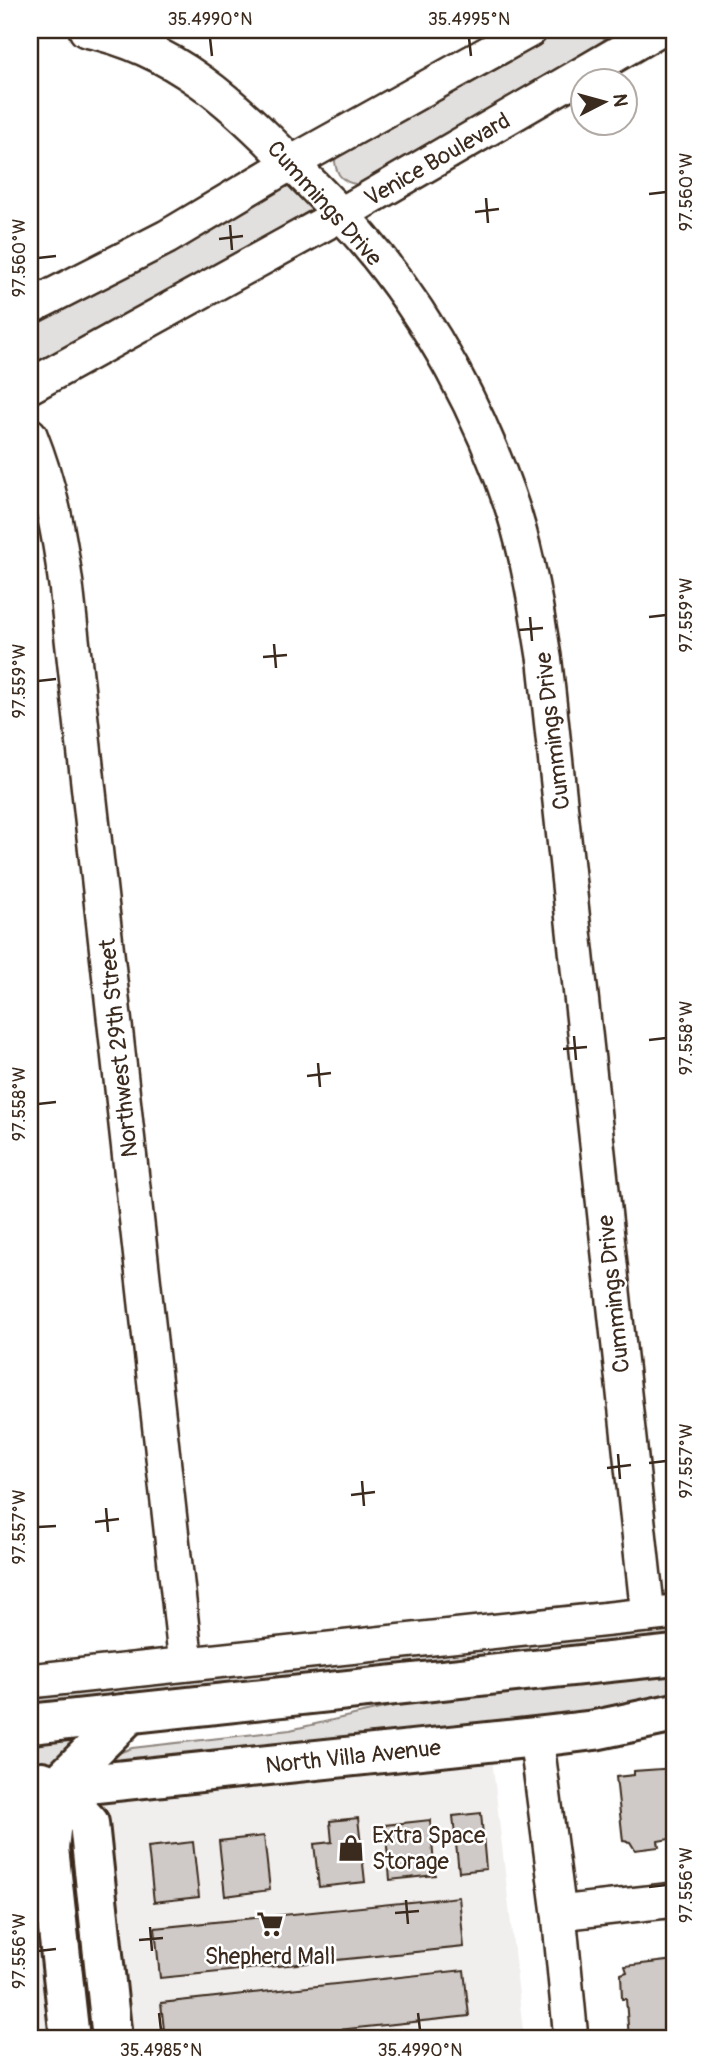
<svg xmlns="http://www.w3.org/2000/svg" width="705" height="2069" font-family="Pangolin,sans-serif">
	<style>
		.built { fill: #f1efee }
		.green { fill: #e2e0de; stroke: #8e857e; stroke-width: 2 }
		.building { fill: #cfcac7; stroke: #3b2a1e; stroke-width: 2 }
		.lines { fill: none; stroke-linecap: round; stroke-linejoin: round }
		.minor-casing { stroke: #3b2a1e; stroke-width: 38 }
		.secondary-casing { stroke: #3b2a1e; stroke-width: 44 }
		.minor { stroke: #fff; stroke-width: 33 }
		.secondary { stroke: #fff; stroke-width: 38 }
		.ticks { fill: none; stroke: #3b2a1e; stroke-width: 2.5 }
		.labels { text-anchor: middle; stroke-width: 5; stroke-linejoin: round; paint-order: stroke }
		.street-label { font-size: 23px; fill: #3b2a1e; stroke: #fff }
		.poi-label { font-size: 23px; fill: #3b2a1e; stroke: #fff; text-anchor: start }
		.neatline { fill: none; stroke: #3b2a1e; stroke-width: 2.5 }
		.ticks-label { font-size: 18px; text-anchor: middle; fill: #3b2a1e }
	</style>
	<rect width="100%" height="100%" fill="#fff"/>
	<filter id="ink" filterUnits="userSpaceOnUse"><feTurbulence type="fractalNoise" baseFrequency=".0143" numOctaves="2"/><feDisplacementMap in="SourceGraphic" scale="14" xChannelSelector="R" yChannelSelector="G"/><feConvolveMatrix kernelMatrix="1 2 1 2 8 2 1 2 1" color-interpolation-filters="sRGB"/></filter>
	<g filter="url(#ink)">
		<path class="built" d="M 492,1758 L 524,2039 L 30,2039 L 30,1809 Z"/>
		<g class="green">
			<path d="M 537,30 L 620,30 L 371,184 C 354,186 337,183 335,162 C 335,157 339,149 340,144 Z"/>
			<path d="M 293,183 L 314,208 L 236,255 L 30,370 L 30,317 L 219,224 Z"/>
			<path d="M 675,1626 L 675,1637 L 30,1706 L 30,1695 Z"/>
			<path d="M 675,1672 L 675,1693 L 576,1715 L 109,1764 L 108,1757 L 132,1748 L 290,1730 L 418,1700 Z"/>
			<path d="M 77,1734 L 81,1741 L 52,1768 L 47,1768 L 30,1759 L 30,1740 Z"/>
		</g>
		<g class="building">
			<path d="M 675,1768 L 675,1838 L 658,1841 L 659,1847 L 635,1850 L 630,1842 L 623,1841 L 616,1777 L 634,1775 L 634,1771 Z"/>
			<path d="M 481,1813 L 486,1869 L 459,1872 L 453,1816 Z"/>
			<path d="M 358,1818 L 365,1882 L 319,1887 L 314,1844 L 332,1842 L 330,1821 Z"/>
			<path d="M 430,1820 L 435,1875 L 390,1880 L 385,1825 Z"/>
			<path d="M 264,1836 L 270,1890 L 225,1896 L 219,1841 Z"/>
			<path d="M 193,1842 L 199,1897 L 154,1902 L 148,1847 Z"/>
			<path d="M 459,1897 L 464,1947 L 160,1978 L 155,1928 Z"/>
			<path d="M 675,1960 L 675,2039 L 629,2039 L 626,1999 L 622,1999 L 621,1974 L 627,1972 L 625,1966 Z"/>
			<path d="M 464,1970 L 469,2016 L 254,2039 L 165,2039 L 161,2003 Z"/>
		</g>
		<g class="lines">
			<defs>
				<g id="minor">
					<path d="M 86,30 C 173,47 236,105 295,167 C 318,191 343,215 364,240 C 431,319 482,415 514,513 C 529,561 537,613 545,663 L 648,1615"/>
					<path d="M 30,307 L 167,237 L 291,163 L 530,30"/>
					<path d="M 30,386 L 340,215 L 658,30"/>
					<path d="M 30,435 C 50,485 59,532 66,585 L 186,1664"/>
					<path d="M 30,1681 L 675,1612"/>
					<path d="M 536,1737 L 559,1913 L 571,2039"/>
					<path d="M 559,1913 L 675,1900"/>
				</g>
				<g id="secondary">
					<path d="M 30,1724 L 675,1655"/>
					<path d="M 42,1781 L 56,1787 L 89,1823 L 112,2039"/>
					<path d="M 30,1790 L 536,1737 L 595,1730 L 675,1713"/>
					<path d="M 70,2039 L 49,1848 L 56,1787 L 130,1713"/>
				</g>
			</defs>
			<use href="#minor" class="minor-casing"/>
			<use href="#secondary" class="secondary-casing"/>
			<use href="#minor" class="minor"/>
			<use href="#secondary" class="secondary"/>
		</g>
	</g>
	<path class="ticks" d="M 210,38 L 212,56M 469,38 L 471,56M 649,194 L 666,192M 486,198 L 488,223M 475,212 L 499,209M 230,225 L 232,250M 219,239 L 243,236M 38,258 L 56,256M 530,617 L 532,641M 649,617 L 666,615M 519,630 L 543,628M 274,644 L 276,668M 263,657 L 287,655M 38,681 L 56,679M 574,1036 L 576,1060M 649,1040 L 666,1038M 563,1049 L 587,1047M 318,1063 L 320,1087M 307,1076 L 331,1073M 38,1104 L 56,1102M 618,1454 L 620,1479M 649,1463 L 666,1461M 607,1468 L 631,1465M 362,1481 L 364,1506M 351,1495 L 375,1492M 106,1508 L 108,1532M 95,1522 L 119,1519M 38,1527 L 56,1526M 649,1887 L 666,1885M 406,1900 L 408,1924M 395,1913 L 419,1911M 150,1927 L 152,1951M 139,1940 L 163,1938M 38,1951 L 56,1949M 159,2013 L 161,2030M 418,2013 L 420,2030"/>
	<defs>
		<symbol id="shop-bare" viewBox="-9 -9 18 18"><path d="M-5-2.5h2.3a2.7 3.5 0 0 1 5.4 0H5L5.5 6h-11ZM-1.5-2.5h3a1.5 2.3 0 0 0-3 0Z" fill="#3b2a1e" stroke="#fff" stroke-width="2.5" paint-order="stroke"/></symbol>
		<symbol id="supermarket-bare" viewBox="-9 -9 18 18"><path d="M-6-5.5h2.5l.6 2H6L4.5 2H-2.5L-4.4-4H-6ZM-1.5 3.2a1.3 1.3 0 1 0 .1 0ZM3 3.2a1.3 1.3 0 1 0 .1 0Z" fill="#3b2a1e" stroke="#fff" stroke-width="2.5" paint-order="stroke"/></symbol>
	</defs>
	<g fill-rule="evenodd">
		<use href="#shop-bare" x="332" y="1829" width="38" height="38"/>
		<use href="#supermarket-bare" x="251" y="1905" width="38" height="38"/>
	</g>
	<g class="labels">
		<g class="street-label">
			<text transform="translate(437 159) rotate(-30)" y="8">Venice Boulevard</text>
			<text transform="translate(325 203) rotate(48)" y="8">Cummings Drive</text>
			<text transform="translate(552 731) rotate(-97)" y="8">Cummings Drive</text>
			<text transform="translate(118 1048) rotate(-96)" y="8">Northwest 29th Street</text>
			<text transform="translate(613 1294) rotate(-96)" y="8">Cummings Drive</text>
			<text transform="translate(353 1756) rotate(-6)" y="8">North Villa Avenue</text>
		</g>
		<g class="poi-label">
			<text x="372" y="1843">Extra Space<tspan x="372" dy="26">Storage</tspan></text>
			<text x="270" y="1964" text-anchor="middle">Shepherd Mall</text>
		</g>
	</g>
	<rect width="705" height="2069" fill="none" stroke="#fff" stroke-width="77"/>
	<g transform="translate(604 102) rotate(84)"><circle r="33" fill="#ffffff" stroke="#b1aaa5" stroke-width="2"/>
	<path d="M0-5L12 26L0 18L-12 26Z" fill="#3b2a1e"/>
	<text y="-10" font-size="19" font-weight="bold" text-anchor="middle" fill="#3b2a1e">N</text>
	</g>
	<rect x="38" y="38" width="628" height="1992" class="neatline"/>
	<g class="ticks-label">
		<text x="210" y="25">35.4990°N</text>
		<text x="469" y="25">35.4995°N</text>
		<text transform="translate(686 192) rotate(-90)" y="6">97.560°W</text>
		<text transform="translate(19 258) rotate(-90)" y="6">97.560°W</text>
		<text transform="translate(686 615) rotate(-90)" y="6">97.559°W</text>
		<text transform="translate(19 681) rotate(-90)" y="6">97.559°W</text>
		<text transform="translate(686 1038) rotate(-90)" y="6">97.558°W</text>
		<text transform="translate(19 1104) rotate(-90)" y="6">97.558°W</text>
		<text transform="translate(686 1461) rotate(-90)" y="6">97.557°W</text>
		<text transform="translate(19 1527) rotate(-90)" y="6">97.557°W</text>
		<text transform="translate(686 1885) rotate(-90)" y="6">97.556°W</text>
		<text transform="translate(19 1951) rotate(-90)" y="6">97.556°W</text>
		<text x="161" y="2056">35.4985°N</text>
		<text x="420" y="2056">35.4990°N</text>
	</g>
</svg>
